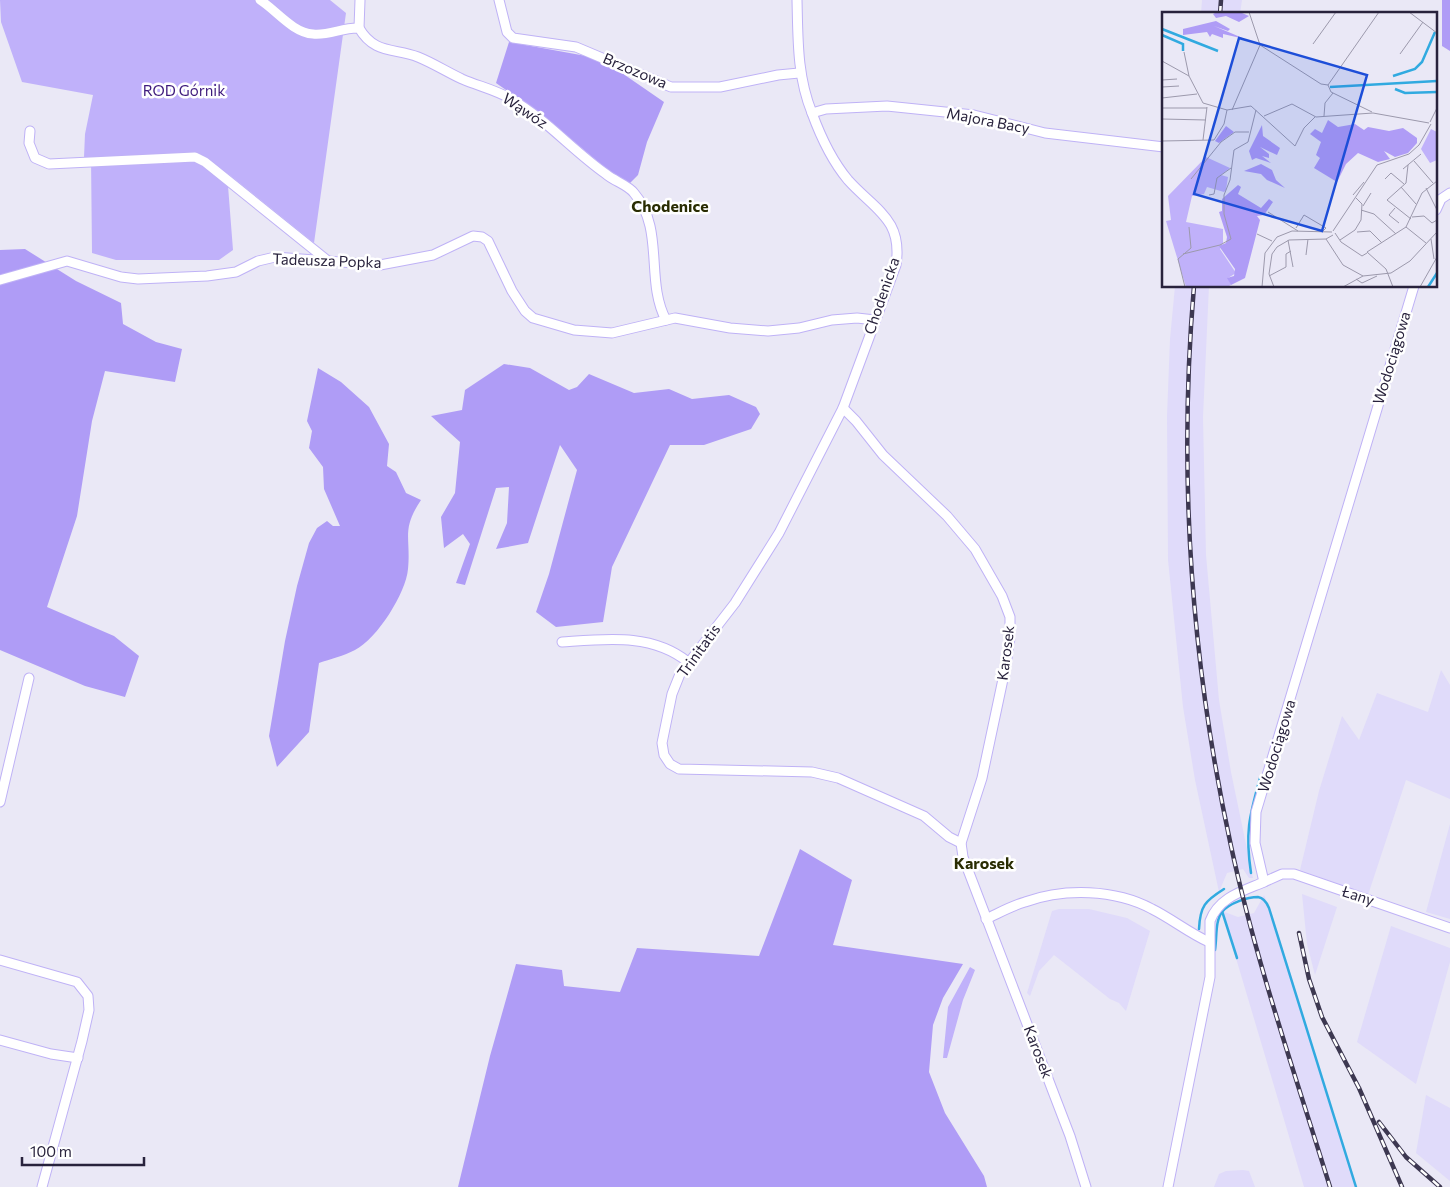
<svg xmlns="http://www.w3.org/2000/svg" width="1450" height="1187" font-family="Commissioner,sans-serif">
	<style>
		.built { fill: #e0dbfa }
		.green { fill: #c0b1fa }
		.forest { fill: #af9cf6 }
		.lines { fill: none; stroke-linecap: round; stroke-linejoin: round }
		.stream { stroke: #31aae0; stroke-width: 2.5 }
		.minor-casing { stroke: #bfb2f6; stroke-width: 11 }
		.minor { stroke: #fff; stroke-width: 9 }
		.rail-casing { stroke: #3d3851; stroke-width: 4.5 }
		.rail { stroke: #fff; stroke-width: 2.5; stroke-dasharray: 8; stroke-linecap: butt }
		.labels { text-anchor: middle; stroke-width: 5; stroke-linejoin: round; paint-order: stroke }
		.street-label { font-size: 15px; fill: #28223c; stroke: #fff }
		.park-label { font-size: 15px; fill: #3e1a7c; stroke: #fff }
		.neighbourhood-label { font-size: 16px; font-weight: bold; fill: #292c02; stroke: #fff }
		.inset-river { fill: none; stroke: #31aae0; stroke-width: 2.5 }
		.inset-road { fill: none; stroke: #9c99ac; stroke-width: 1 }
		.view { fill: #1d4ed8; fill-opacity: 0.15; stroke: #1d4ed8; stroke-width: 2.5 }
		.inset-edge { fill: none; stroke: #28223c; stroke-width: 2.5 }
	</style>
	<rect width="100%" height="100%" fill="#eae8f6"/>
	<g class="built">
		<path d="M 1202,0 L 1242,0 L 1240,14 L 1201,14 Z"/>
		<path d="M 1175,286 L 1209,286 L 1203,417 L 1206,555 L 1219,700 L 1231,772 L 1253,878 L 1249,878 L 1243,869 L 1227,873 L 1219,892 L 1195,780 L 1183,707 L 1168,560 L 1167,416 L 1170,339 Z"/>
		<path d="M 1441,670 L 1450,685 L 1450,799 L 1406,780 L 1368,895 L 1300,870 L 1319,791 L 1342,716 L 1359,740 L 1377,693 L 1428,712 Z"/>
		<path d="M 1450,824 L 1450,919 L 1426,912 Z"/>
		<path d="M 1302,894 L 1337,907 L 1315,975 L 1307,944 Z"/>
		<path d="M 1264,895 L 1272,914 L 1356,1187 L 1304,1187 L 1222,911 L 1238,917 L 1254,913 Z"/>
		<path d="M 1059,909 L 1089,909 L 1127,918 L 1150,931 L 1126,1011 L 1119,1003 L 1110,999 L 1054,955 L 1039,971 L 1030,996 L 1027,993 L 1052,911 Z"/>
		<path d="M 1391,926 L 1450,948 L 1450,962 L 1416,1084 L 1357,1042 Z"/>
		<path d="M 1426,1095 L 1450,1108 L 1450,1181 L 1416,1153 Z"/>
		<path d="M 1243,1170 L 1249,1171 L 1255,1187 L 1214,1187 L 1219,1174 L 1226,1171 Z"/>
	</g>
	<g class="green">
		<path d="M 0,0 L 330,0 L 346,13 L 314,243 L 227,173 L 233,250 L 219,260 L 116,260 L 92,253 L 91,157 L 84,157 L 85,134 L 93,95 L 22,82 L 1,22 Z"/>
		<path d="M 970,967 L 975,970 L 963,1000 L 947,1058 L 943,1058 L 948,1007 Z"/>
	</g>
	<g class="forest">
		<path d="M 1442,0 L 1450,0 L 1450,51 L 1442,46 Z"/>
		<path d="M 509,42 L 586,56 L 619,71 L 664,102 L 647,142 L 638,175 L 627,186 L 541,114 L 496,83 Z"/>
		<path d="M 25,249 L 76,281 L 121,303 L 123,324 L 156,342 L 182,349 L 175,382 L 105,371 L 92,421 L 77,516 L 47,607 L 114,636 L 139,656 L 125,697 L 85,686 L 0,650 L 0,250 Z"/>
		<path d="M 504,364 L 530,368 L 569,390 L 577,387 L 589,374 L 634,393 L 669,389 L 692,399 L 729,395 L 756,407 L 760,414 L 751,429 L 704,445 L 670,445 L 612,567 L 603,622 L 556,627 L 536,612 L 549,574 L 577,470 L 560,445 L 528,543 L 496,549 L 507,523 L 509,487 L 496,488 L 465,585 L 456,583 L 470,544 L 463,534 L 444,548 L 441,517 L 455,493 L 460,442 L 431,416 L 462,410 L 465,390 Z"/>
		<path d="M 318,368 L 341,382 L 369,407 L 389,444 L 387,466 L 396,472 L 406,493 L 421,500 C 401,530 411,537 408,569 C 406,593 377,639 355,650 C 344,656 330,659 319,663 L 309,732 L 277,767 L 269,736 L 285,641 L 297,586 L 309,543 L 317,528 L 327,521 L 333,526 L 340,526 L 324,489 L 323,467 L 309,448 L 312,431 L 307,421 Z"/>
		<path d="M 800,849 L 852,880 L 833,945 L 963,964 L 943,998 L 933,1025 L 929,1072 L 945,1113 L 984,1176 L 987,1187 L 458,1187 L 490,1056 L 516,964 L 562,970 L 564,986 L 620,992 L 637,948 L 759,956 Z"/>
	</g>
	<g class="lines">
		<g class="stream">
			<path d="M 1251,873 C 1245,833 1249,817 1260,778"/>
			<path d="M 1222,911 L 1237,958"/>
			<path d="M 1199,929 C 1200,906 1205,901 1224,889"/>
			<path d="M 1215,950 C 1217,938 1215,921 1222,912 C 1229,903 1248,897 1258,897 C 1264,898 1267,903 1269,908 L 1356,1187"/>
		</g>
		<defs>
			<g id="minor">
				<path d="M 260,0 C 276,10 293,33 313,34 C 328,36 344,27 359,28 C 374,54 394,48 418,57 C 433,63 447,72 462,79 C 478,86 496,90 511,99 C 546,119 573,151 606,174 C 614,181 628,185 634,193 C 665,229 645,281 666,320"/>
				<path d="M 499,0 L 507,32 L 513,38 L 576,47 L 671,87 L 720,87 L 778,75 L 799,73"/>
				<path d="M 797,0 C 798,39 797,76 812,113 C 820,135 833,162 848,180 C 875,210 903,219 896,265 L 843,408 L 779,533 L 735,603 L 680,674 L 672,694 L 662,743 L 664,755 L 670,764 L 679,769 L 812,772 L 838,778 L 924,816 L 949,837 L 961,843"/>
				<path d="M 359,28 L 360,0"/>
				<path d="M 812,113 L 826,109 L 887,106 L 974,115 L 1045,133 L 1164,147"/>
				<path d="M 30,131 L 29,143 L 35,158 L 49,164 L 195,157 L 205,162 L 328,261"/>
				<path d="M 1436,210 L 1441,199 L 1450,193"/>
				<path d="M 0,280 L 67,261 L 121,277 L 138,279 L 207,276 L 236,272 L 258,261 L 275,257 L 380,265 L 433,255 L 473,236 L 482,237 L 488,241 L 512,291 L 525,311 L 533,318 L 574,330 L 612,333 L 675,318 L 730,328 L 768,331 L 799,328 L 832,320 L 857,318 L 875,320"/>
				<path d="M 843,408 L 856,421 L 883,455 L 947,516 L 975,549 L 1002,596 L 1010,617 L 1010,638 L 1006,665 L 982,778 L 961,843 L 963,857 L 1070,1136 L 1086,1187"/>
				<path d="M 562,642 C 606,639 652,633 688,662"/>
				<path d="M 0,802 L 29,678"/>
				<path d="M 1264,882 L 1282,874 L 1294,874 L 1450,928"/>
				<path d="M 986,919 C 999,913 1011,906 1025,902 C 1064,888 1115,889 1152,909 C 1172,919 1189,933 1209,942"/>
				<path d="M 0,960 L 77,982 L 88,996 L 89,1010 L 82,1041 L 42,1187"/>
				<path d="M 0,1040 L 51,1054 L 78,1058"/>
				<path d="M 1168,1187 L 1210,977 L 1210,921 C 1219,897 1243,891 1264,882 L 1255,843 L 1256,812 L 1414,286"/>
			</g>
		</defs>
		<use href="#minor" class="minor-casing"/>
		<use href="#minor" class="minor"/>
		<defs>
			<g id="rail">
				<path d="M 1220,14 L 1221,0"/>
				<path d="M 1194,286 C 1178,474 1191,662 1231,846 C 1256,962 1295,1074 1330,1187"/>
				<path d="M 1299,933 L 1309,979 L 1322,1017 L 1359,1088 L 1402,1187"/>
				<path d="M 1379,1122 L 1406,1157 L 1440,1187"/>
			</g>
		</defs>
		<use href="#rail" class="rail-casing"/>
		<use href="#rail" class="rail"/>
	</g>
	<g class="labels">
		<g class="street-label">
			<text transform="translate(635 71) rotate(23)" y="5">Brzozowa</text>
			<text transform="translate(525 111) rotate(34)" y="5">Wąwóz</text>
			<text transform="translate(988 121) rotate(11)" y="5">Majora Bacy</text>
			<text transform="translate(327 261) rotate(2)" y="5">Tadeusza Popka</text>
			<text transform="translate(882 296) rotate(-71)" y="5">Chodenicka</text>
			<text transform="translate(1392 358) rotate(-73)" y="5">Wodociągowa</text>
			<text transform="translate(699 651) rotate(-54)" y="5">Trinitatis</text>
			<text transform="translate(1006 653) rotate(-83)" y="5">Karosek</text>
			<text transform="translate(1277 746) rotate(-73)" y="5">Wodociągowa</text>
			<text transform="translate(1358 896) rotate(18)" y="5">Łany</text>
			<text transform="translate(1038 1052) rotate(69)" y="5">Karosek</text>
		</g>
		<g class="park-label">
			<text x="184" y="96">ROD Górnik</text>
		</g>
		<g class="neighbourhood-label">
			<text x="670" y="212">Chodenice</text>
			<text x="984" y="869">Karosek</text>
		</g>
	</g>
	<g transform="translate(1162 12)">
		<rect width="275" height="275" fill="#eae8f6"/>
		<path d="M 269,117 L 275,120 L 275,148 L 268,151 L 259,137 ZM 44,145 L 68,156 L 59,163 L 66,165 L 64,178 L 62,180 L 45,175 L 42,182 L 30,184 L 24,210 L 61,217 L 61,231 L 58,237 L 74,261 L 66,266 L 69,273 L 65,275 L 24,275 L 4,209 L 9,208 L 6,184 Z" fill="#c0b1fa"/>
		<path d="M 55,0 L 80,1 L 87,4 L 77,10 L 64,4 L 54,6 L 51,2 ZM 54,9 L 68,17 L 66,19 L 52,14 L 83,27 L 61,22 L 61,26 L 50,22 L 48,25 L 45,20 L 21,23 L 21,17 ZM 166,108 L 176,115 L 193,112 L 202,118 L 206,115 L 227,119 L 241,116 L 255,126 L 255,131 L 246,141 L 233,145 L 222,139 L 228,147 L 216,150 L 196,141 L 184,152 L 175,170 L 152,156 L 158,146 L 154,143 L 159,130 L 148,122 L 153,117 L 160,121 ZM 100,113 L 101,124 L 118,136 L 115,143 L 98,135 L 107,142 L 107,146 L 100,144 L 109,151 L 94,146 L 90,148 L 87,139 ZM 64,114 L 72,120 L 57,131 L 53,129 ZM 99,152 L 110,158 L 114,168 L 123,176 L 105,168 L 99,162 L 82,159 ZM 76,173 L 79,175 L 76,182 L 99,196 L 107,187 L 111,190 L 102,203 L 95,204 L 98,208 L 83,266 L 69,273 L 65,266 L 72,264 L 73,257 L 57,234 L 64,231 L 65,225 L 57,200 L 60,199 L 60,187 Z" fill="#af9cf6"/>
		<path class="inset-river" d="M 0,17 L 56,39M 0,23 L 21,32 L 21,39M 231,64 L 253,57 L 260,50 L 273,20M 168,75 L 275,69M 233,77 L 243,81 L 275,80M 266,275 L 275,261"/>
		<path class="inset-road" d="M 247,0 L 275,21M 151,32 L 174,0M 98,33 L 159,72 L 166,73 L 169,80 L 210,100M 22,40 L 27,64M 238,42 L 261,10M 0,49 L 27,64 L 41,91 L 65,98 L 89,94 L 133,134 L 142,116 L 153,105M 0,68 L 15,67M 166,73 L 217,0M 0,75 L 17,74M 0,86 L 35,82M 0,96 L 45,96M 70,98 L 98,33 L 87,0M 102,104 L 130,92 L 154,105 L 211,101 L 267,111M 162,104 L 163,91 L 171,81M 0,107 L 44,108M 268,110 L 275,96M 41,128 L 45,95M 0,129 L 52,128 L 62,112 L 65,98M 252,149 L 271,171M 246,153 L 244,171 L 225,188 L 249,207M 241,157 L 259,142M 29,167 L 59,130 L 73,120 L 87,120M 223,167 L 229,161 L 242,172M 239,175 L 254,192M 264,176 L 275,198M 47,183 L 52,182 L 55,166 L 69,156M 191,183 L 202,170M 201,194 L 209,181M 233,196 L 227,203 L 237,211M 199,198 L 212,202 L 234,222M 106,200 L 136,219M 250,205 L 262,204 L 270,211 L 275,208M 244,215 L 264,231M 134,216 L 142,203 L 164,216 L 161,219M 171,219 L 215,153 L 247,142 L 257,133 L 269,112M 195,220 L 208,219 L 220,231M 173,221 L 179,230 L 200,244 L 205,241M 95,222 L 110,229M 164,227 L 181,253 L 201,264M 269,227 L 272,247M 126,228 L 131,255M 178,228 L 193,218 L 199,208 L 200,192 L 194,186M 21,242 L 58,233 L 69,227 L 62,202 L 62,183 L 68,168 L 72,138 L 86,130 L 94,98M 144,243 L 146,227M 107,264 L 124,255 L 124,242 L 129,239M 194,267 L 200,271 L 215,264M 23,275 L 16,247 L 29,236 L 27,215M 100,275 L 103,241 L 115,225 L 130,219 L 170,220M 112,275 L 107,262 L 110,242 L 115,235 L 127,228 L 164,227 L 171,223M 127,275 L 144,275M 181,275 L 201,264 L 229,261 L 248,249 L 275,220M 231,275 L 224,257 L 205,240 L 244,215 L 260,181 L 275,169M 258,275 L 275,245"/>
		<path class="view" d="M 77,26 L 205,63 L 160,219 L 32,182 Z"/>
		<rect width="275" height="275" class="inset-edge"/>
	</g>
	<path d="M22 1157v8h122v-8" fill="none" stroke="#28223c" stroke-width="2.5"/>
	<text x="30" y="1157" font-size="15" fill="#28223c" stroke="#ffffff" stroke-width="4" paint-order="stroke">100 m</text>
</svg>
